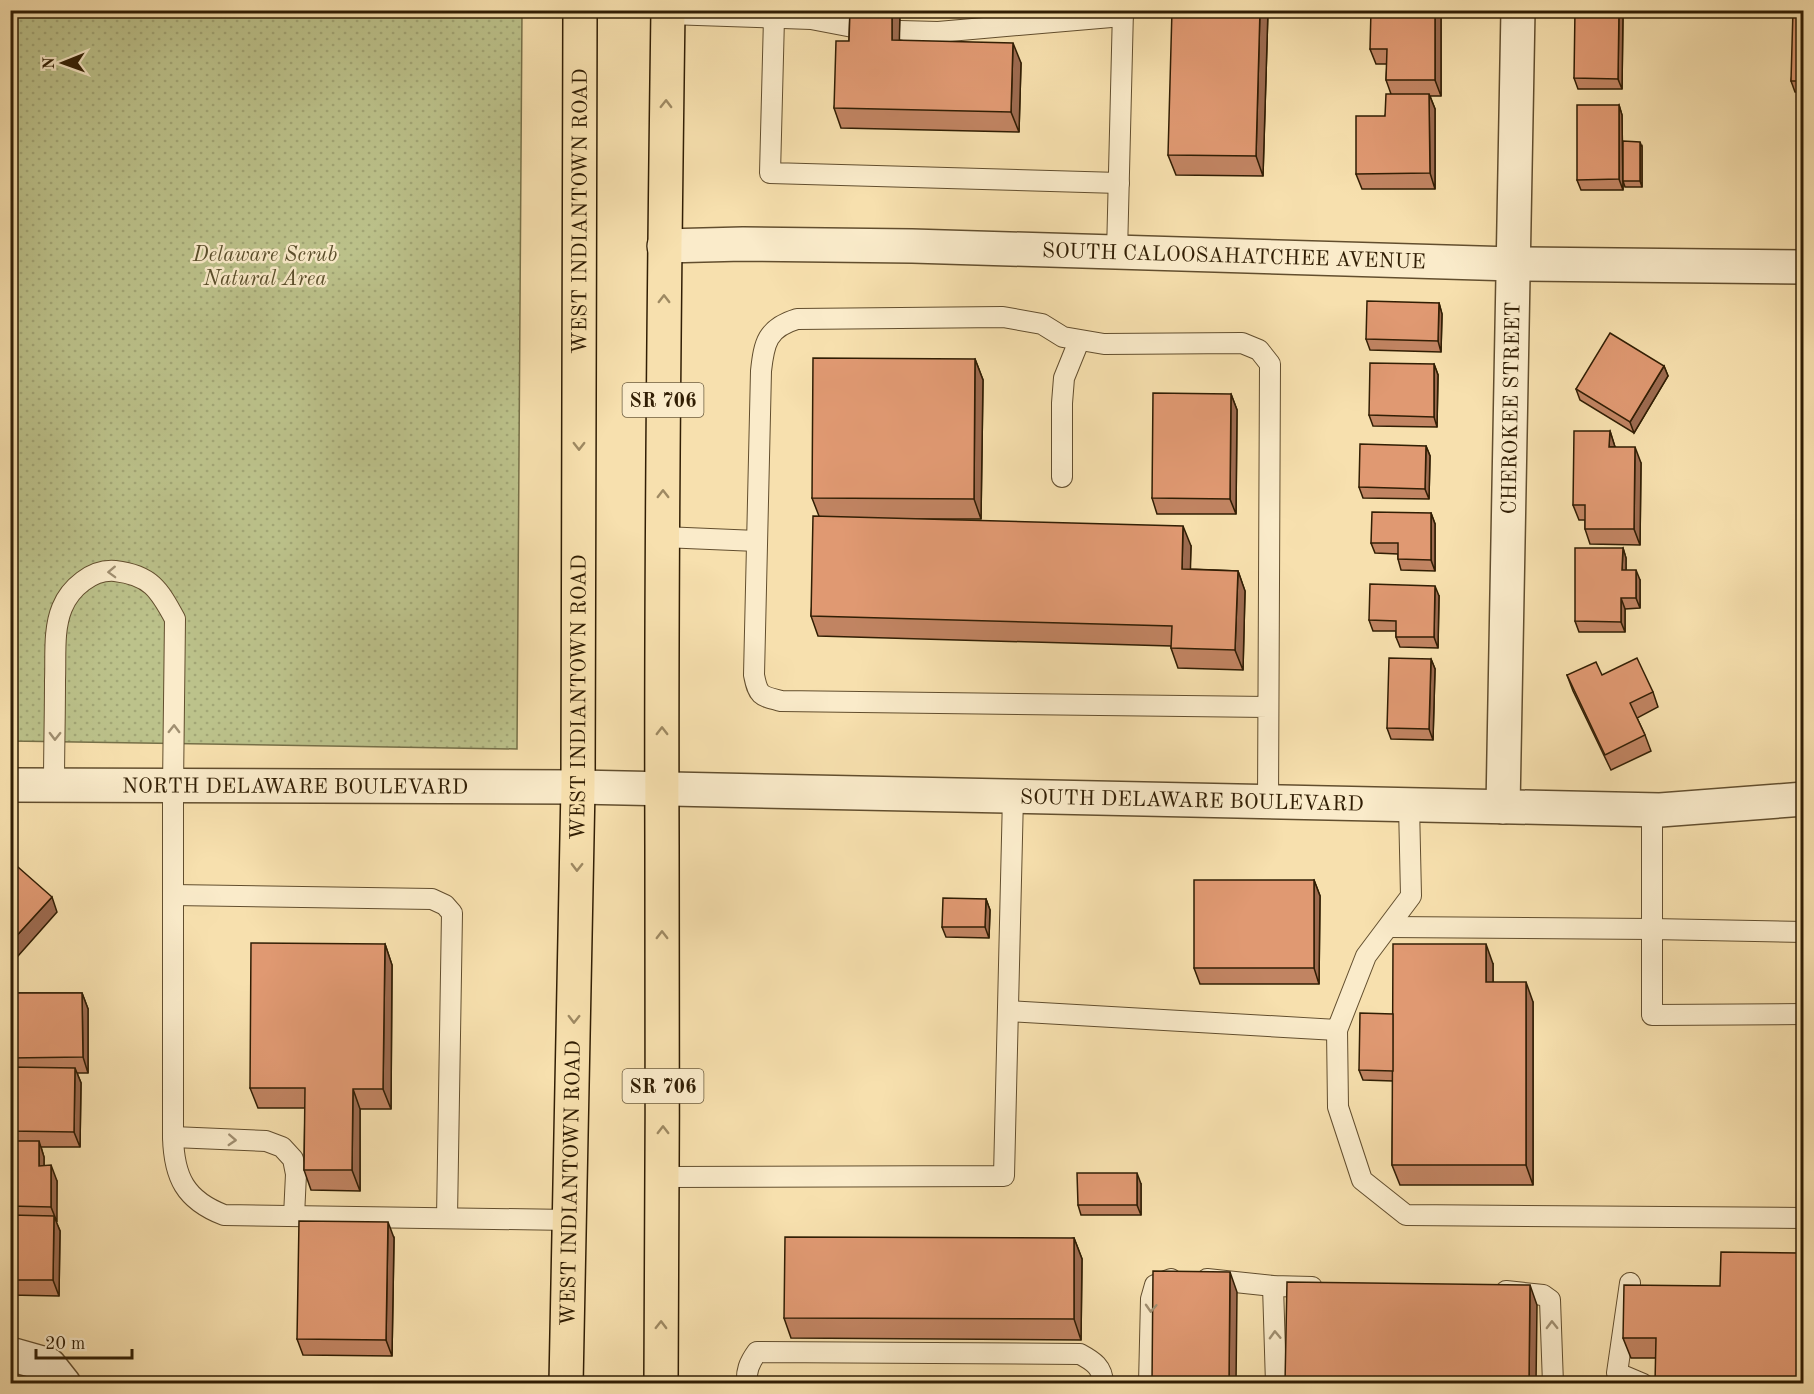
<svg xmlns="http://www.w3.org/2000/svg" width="1814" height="1394" font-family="'Old Standard TT',serif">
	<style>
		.park { fill: url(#park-dots); stroke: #767048; stroke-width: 1.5 }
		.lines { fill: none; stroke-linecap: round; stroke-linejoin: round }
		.service-casing { stroke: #624e2e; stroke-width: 22 }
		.minor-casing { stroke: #624e2e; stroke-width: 36 }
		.primary-casing { stroke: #311e04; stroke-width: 36 }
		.service { stroke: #faebca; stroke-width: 20 }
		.minor { stroke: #faebca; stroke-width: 33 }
		.primary { stroke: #f7e0ae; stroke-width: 33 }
		.wall { fill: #c18462; stroke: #311e04; stroke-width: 1.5 }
		.shaded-wall { fill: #9d6b50; stroke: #311e04; stroke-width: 1.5 }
		.building { fill: #e09972; stroke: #311e04; stroke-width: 1.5 }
		.oneway { stroke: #9e8962 }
		.oneway2 { stroke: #a08f71 }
		.labels { text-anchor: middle; stroke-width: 5; stroke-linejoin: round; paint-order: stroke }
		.shield { fill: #faebca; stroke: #6d5c3f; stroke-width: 1.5 }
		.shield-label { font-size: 20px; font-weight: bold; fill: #311e04 }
		.street-label { font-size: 21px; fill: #311e04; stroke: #faebca }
		.park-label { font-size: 21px; font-style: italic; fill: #5b4f2c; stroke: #faebca }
	</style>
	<defs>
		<pattern id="park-dots" width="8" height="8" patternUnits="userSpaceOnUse" patternTransform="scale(1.5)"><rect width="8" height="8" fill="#bcc28b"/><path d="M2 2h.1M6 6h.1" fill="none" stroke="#a2a676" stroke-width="1.8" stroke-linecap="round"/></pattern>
	</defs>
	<rect width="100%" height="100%" fill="#f7e0ae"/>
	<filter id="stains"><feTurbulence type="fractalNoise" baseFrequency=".00333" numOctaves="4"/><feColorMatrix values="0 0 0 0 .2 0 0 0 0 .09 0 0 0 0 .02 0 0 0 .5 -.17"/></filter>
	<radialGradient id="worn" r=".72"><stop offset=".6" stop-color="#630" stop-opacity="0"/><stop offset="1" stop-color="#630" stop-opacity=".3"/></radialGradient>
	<path class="park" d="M 11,11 L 522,11 L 517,749 L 11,741 Z"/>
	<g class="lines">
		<defs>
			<g id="service">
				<path d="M 668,14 L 811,19 L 858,28"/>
				<path d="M 774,18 L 770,173 L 1119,183"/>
				<path d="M 900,31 L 938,32 L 1123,16"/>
				<path d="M 1117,253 L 1123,10"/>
				<path d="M 1062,477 L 1062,403 L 1064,378 L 1079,341"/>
				<path d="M 663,537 L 757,541"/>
				<path d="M 54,786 C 54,751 55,716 55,680 C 56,657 53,630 62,608 C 70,588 92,569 115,571 C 150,575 159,589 175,619 L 173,787 L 173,1137 C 174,1177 185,1200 224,1215 L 569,1220"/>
				<path d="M 1268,802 C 1268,656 1269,510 1270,364 L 1259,350 L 1242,343 L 1104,344 L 1063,337 L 1042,324 L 1003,317 L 797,319 C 767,328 764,343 761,371 L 754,675 C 758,696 761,696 781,701 L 1268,707"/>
				<path d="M 173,895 L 432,899 L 445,905 L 452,913 L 447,1218"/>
				<path d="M 1389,927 L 1652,929 L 1652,809"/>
				<path d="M 1804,932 L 1652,929 L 1652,1015 L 1804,1014"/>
				<path d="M 1008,1011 L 1337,1030 L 1366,956 L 1411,896 L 1409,805"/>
				<path d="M 1337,1030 L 1338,1107 L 1362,1180 L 1406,1215 L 1804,1218"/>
				<path d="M 173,1137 L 266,1141 L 282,1147 L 293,1159 L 296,1174 L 294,1216"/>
				<path d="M 663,1177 L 1004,1176 L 1013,796"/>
				<path d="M 1207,1279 L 1273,1286 L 1312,1287"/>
				<path d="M 1630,1283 L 1617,1373 L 1643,1384"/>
				<path d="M 1273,1286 L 1276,1384"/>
				<path d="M 1506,1291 L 1543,1295 L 1550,1300 L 1553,1384"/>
				<path d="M 747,1384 C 746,1371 749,1363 757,1352 L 1080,1354 C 1093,1361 1103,1367 1103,1384"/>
				<path d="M 1149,1384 L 1151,1299 L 1155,1285 L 1171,1279"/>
			</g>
			<g id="minor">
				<path id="s1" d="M 664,246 L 743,244 L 912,246 L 1513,264 L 1804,267"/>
				<path id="s2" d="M 10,785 L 578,787 L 1660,810 L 1804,799"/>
				<path id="s3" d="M 1503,807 L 1518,10"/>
				<path d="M 10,1354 L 49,1365 L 64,1384"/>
			</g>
			<g id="primary">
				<path id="s4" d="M 566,1384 L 578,787 L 580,10"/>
				<path d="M 661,1384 C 663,1204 662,1025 662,845 C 661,567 664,289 668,10"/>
			</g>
		</defs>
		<use href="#service" class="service-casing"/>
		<use href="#minor" class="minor-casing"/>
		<use href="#primary" class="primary-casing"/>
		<use href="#service" class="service"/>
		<use href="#minor" class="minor"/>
		<use href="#primary" class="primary"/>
	</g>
	<g class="wall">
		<path d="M 850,10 L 900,10 L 899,40 L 1021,63 L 1019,132 L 841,128 L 834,108 L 849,41 Z"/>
		<path d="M 1268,10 L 1263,176 L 1176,175 L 1168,155 Z"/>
		<path d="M 1441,10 L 1441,96 L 1430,96 L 1435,109 L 1435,189 L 1362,189 L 1356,174 L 1385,116 L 1391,94 L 1386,80 L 1387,64 L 1376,64 L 1370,49 Z"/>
		<path d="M 1803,10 L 1803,92 L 1795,92 L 1791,81 Z"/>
		<path d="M 1623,14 L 1622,89 L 1578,89 L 1574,78 Z"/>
		<path d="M 1619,105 L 1622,115 L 1623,190 L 1581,190 L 1577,180 Z"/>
		<path d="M 1642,147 L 1642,187 L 1625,187 L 1623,181 Z"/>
		<path d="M 1439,303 L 1442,314 L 1441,352 L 1370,350 L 1366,339 Z"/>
		<path d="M 975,359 L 983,380 L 981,519 L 909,519 L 1191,546 L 1190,569 L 1238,571 L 1245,591 L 1243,670 L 1178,668 L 1171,648 L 1171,646 L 818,636 L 811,616 L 819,516 L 812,498 Z"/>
		<path d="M 1434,364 L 1438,375 L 1437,427 L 1373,426 L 1369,415 Z"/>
		<path d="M 1664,366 L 1668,376 L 1634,433 L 1580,400 L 1576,389 Z"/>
		<path d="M 1231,394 L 1237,410 L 1236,514 L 1157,514 L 1152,498 Z"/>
		<path d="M 1803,401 L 1803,443 L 1802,444 L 1800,438 Z"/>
		<path d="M 1610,431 L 1615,447 L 1641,463 L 1640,545 L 1590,544 L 1585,529 L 1585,520 L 1579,520 L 1573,505 Z"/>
		<path d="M 1426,446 L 1430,456 L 1429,499 L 1363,498 L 1359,487 Z"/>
		<path d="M 1431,513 L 1435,524 L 1435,571 L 1401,570 L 1398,559 L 1398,554 L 1375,553 L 1371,543 Z"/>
		<path d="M 1623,548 L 1626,558 L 1626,570 L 1640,580 L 1640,608 L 1625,609 L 1625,632 L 1579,632 L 1575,621 Z"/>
		<path d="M 1439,596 L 1438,648 L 1400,647 L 1396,637 L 1396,631 L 1373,631 L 1369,620 Z"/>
		<path d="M 1431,659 L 1435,669 L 1433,740 L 1391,739 L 1387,728 Z"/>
		<path d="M 1567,675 L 1602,675 L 1653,692 L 1658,707 L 1637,718 L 1645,735 L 1651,751 L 1611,770 L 1573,691 Z"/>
		<path d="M 1314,880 L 1320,896 L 1319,984 L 1200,984 L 1194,968 Z"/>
		<path d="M 986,899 L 990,910 L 989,938 L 946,937 L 942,927 Z"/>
		<path d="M 385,944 L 392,965 L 391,1109 L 360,1109 L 360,1191 L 311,1190 L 304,1170 L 305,1108 L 258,1108 L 250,1088 Z"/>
		<path d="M 1493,964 L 1493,982 L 1533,1002 L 1533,1185 L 1400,1185 L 1392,1165 L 1393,1081 L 1363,1080 L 1359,1070 L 1393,1014 Z"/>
		<path d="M 10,993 L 82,993 L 88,1009 L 88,1073 L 77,1073 L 81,1083 L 80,1147 L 41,1147 L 44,1157 L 44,1166 L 57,1181 L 56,1222 L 60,1231 L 59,1296 L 10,1295 Z"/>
		<path d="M 1141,1184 L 1141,1215 L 1081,1215 L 1078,1205 Z"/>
		<path d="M 394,1238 L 392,1356 L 303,1355 L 297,1339 Z"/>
		<path d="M 1074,1238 L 1082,1259 L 1081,1340 L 791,1338 L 784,1318 Z"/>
		<path d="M 1720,1286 L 1655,1358 L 1631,1358 L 1623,1338 Z"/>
	</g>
	<g class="shaded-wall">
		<path d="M 892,10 L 900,10 L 899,60 L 892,40 Z"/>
		<path d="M 1260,10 L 1268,10 L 1263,176 L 1256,156 Z"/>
		<path d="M 1435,10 L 1441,10 L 1441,96 L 1435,80 Z"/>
		<path d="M 1619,10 L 1621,10 L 1623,14 L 1622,89 L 1618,79 Z"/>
		<path d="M 1013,43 L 1021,63 L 1019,132 L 1011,112 Z"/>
		<path d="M 1429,94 L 1435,109 L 1435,189 L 1430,173 Z"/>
		<path d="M 1619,105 L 1622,115 L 1623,190 L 1619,179 Z"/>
		<path d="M 1640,142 L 1642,147 L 1642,187 L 1640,181 Z"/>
		<path d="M 1439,303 L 1442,314 L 1441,352 L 1438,341 Z"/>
		<path d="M 975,359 L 983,380 L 981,519 L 974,499 Z"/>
		<path d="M 1434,364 L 1438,375 L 1437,427 L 1434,417 Z"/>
		<path d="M 1664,366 L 1668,376 L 1634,433 L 1630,422 Z"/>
		<path d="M 1231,394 L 1237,410 L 1236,514 L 1230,499 Z"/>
		<path d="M 1610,431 L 1615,447 L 1609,447 Z"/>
		<path d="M 1426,446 L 1430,456 L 1429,499 L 1425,489 Z"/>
		<path d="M 1635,447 L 1641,463 L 1640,545 L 1634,529 Z"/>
		<path d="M 1431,513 L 1435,524 L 1435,571 L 1431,560 Z"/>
		<path d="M 1183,526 L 1191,546 L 1190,589 L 1182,569 Z"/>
		<path d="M 1623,548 L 1626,558 L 1626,580 L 1622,570 Z"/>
		<path d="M 1636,570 L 1640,580 L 1640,608 L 1636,598 Z"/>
		<path d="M 1238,571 L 1245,591 L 1243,670 L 1235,650 Z"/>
		<path d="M 1435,586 L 1439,596 L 1438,648 L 1434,637 Z"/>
		<path d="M 1621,598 L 1625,609 L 1625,632 L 1621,622 Z"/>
		<path d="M 1431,659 L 1435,669 L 1433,740 L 1429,729 Z"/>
		<path d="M 1314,880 L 1320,896 L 1319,984 L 1314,968 Z"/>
		<path d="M 52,897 L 57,912 L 10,965 L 10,943 Z"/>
		<path d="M 986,899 L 990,910 L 989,938 L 985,927 Z"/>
		<path d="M 385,944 L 392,965 L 391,1109 L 383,1089 Z"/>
		<path d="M 1486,944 L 1493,964 L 1493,1002 L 1486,982 Z"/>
		<path d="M 1526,982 L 1533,1002 L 1533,1185 L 1526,1165 Z"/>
		<path d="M 82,993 L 88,1009 L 88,1073 L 83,1057 Z"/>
		<path d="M 75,1068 L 81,1083 L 80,1147 L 74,1132 Z"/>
		<path d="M 353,1089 L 360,1109 L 360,1191 L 352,1170 Z"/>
		<path d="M 39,1141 L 44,1157 L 44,1181 L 39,1166 Z"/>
		<path d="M 51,1165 L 57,1181 L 57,1222 L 51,1207 Z"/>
		<path d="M 1137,1173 L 1141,1184 L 1141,1215 L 1137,1205 Z"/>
		<path d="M 54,1216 L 60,1231 L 59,1296 L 53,1280 Z"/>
		<path d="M 388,1222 L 394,1238 L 392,1356 L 386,1340 Z"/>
		<path d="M 1074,1238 L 1082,1259 L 1081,1340 L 1074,1319 Z"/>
		<path d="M 1799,1253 L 1803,1266 L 1803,1383 L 1797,1383 Z"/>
		<path d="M 1230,1272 L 1237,1292 L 1236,1383 L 1229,1383 Z"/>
		<path d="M 1530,1285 L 1537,1305 L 1536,1383 L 1529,1383 Z"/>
	</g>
	<g class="building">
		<path d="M 850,10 L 892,10 L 892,40 L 1013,43 L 1011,112 L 834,108 L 836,41 L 849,41 Z"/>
		<path d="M 1172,10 L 1260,10 L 1256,156 L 1168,155 Z"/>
		<path d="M 1371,10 L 1435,10 L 1435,80 L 1386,80 L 1387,49 L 1370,49 Z"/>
		<path d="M 1575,10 L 1619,10 L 1618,79 L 1574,78 Z"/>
		<path d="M 1793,10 L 1803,10 L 1803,81 L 1791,81 Z"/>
		<path d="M 1386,94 L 1429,94 L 1430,173 L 1356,174 L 1356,116 L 1385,116 Z"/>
		<path d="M 1577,105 L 1619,105 L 1619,179 L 1577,180 Z"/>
		<path d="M 1623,141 L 1640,142 L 1640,181 L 1623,181 Z"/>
		<path d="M 1367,301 L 1439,303 L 1438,341 L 1366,339 Z"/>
		<path d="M 1610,333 L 1664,366 L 1630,422 L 1576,389 Z"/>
		<path d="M 813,358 L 975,359 L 974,499 L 812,498 Z"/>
		<path d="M 1370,363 L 1434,364 L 1434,417 L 1369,415 Z"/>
		<path d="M 1153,393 L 1231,394 L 1230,499 L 1152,498 Z"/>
		<path d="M 1798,401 L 1803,401 L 1803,438 L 1800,438 Z"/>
		<path d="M 1574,431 L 1610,431 L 1609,447 L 1635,447 L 1634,529 L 1585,529 L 1585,505 L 1573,505 Z"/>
		<path d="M 1360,444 L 1426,446 L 1425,489 L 1359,487 Z"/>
		<path d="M 1372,512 L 1431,513 L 1431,560 L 1398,559 L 1398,543 L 1371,543 Z"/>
		<path d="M 813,516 L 1183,526 L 1182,569 L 1238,571 L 1235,650 L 1171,648 L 1172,626 L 811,616 Z"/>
		<path d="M 1575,548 L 1623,548 L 1622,570 L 1636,570 L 1636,598 L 1621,598 L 1621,622 L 1575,621 Z"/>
		<path d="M 1370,584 L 1435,586 L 1434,637 L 1396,637 L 1396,621 L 1369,620 Z"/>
		<path d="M 1389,658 L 1431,659 L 1429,729 L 1387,728 Z"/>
		<path d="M 1637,658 L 1653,692 L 1630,703 L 1645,735 L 1605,755 L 1567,675 L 1596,662 L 1602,675 Z"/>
		<path d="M 10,860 L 52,897 L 10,943 Z"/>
		<rect x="1194" y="880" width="120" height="88"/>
		<path d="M 943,898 L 986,899 L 985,927 L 942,927 Z"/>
		<path d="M 251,943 L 385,944 L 383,1089 L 353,1089 L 352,1170 L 304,1170 L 305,1088 L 250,1088 Z"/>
		<path d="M 1393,944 L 1486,944 L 1486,982 L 1526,982 L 1526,1165 L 1392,1165 Z"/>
		<path d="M 10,993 L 82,993 L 83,1057 L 10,1058 Z"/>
		<path d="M 1360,1013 L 1393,1014 L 1393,1071 L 1359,1070 Z"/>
		<path d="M 10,1067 L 75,1068 L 74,1132 L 10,1131 Z"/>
		<path d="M 10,1141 L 39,1141 L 39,1166 L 51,1165 L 51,1207 L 10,1206 Z"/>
		<path d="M 1077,1173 L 1137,1173 L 1137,1205 L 1078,1205 Z"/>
		<path d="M 10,1215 L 54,1216 L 53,1280 L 10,1280 Z"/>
		<path d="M 299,1221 L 388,1222 L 386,1340 L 297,1339 Z"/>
		<path d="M 785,1237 L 1074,1238 L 1074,1319 L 784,1318 Z"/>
		<path d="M 1721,1252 L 1799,1253 L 1797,1383 L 1655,1383 L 1656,1338 L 1623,1338 L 1624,1285 L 1720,1286 Z"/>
		<path d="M 1153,1271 L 1230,1272 L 1229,1383 L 1152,1383 Z"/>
		<path d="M 1287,1282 L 1530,1285 L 1529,1383 L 1285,1383 Z"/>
		<path d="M 782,1380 L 1072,1381 L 1072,1383 L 782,1383 Z"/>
	</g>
	<defs><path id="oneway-chevron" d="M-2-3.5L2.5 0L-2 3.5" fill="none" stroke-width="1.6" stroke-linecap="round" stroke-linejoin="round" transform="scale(1.5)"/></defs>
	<g class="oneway">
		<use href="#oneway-chevron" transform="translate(666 104) rotate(-89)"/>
		<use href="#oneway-chevron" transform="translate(664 299) rotate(-90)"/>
		<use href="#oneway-chevron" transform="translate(579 446) rotate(90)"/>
		<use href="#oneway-chevron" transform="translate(663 494) rotate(-90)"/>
		<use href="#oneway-chevron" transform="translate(662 731) rotate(-90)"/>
		<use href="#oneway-chevron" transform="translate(577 867) rotate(91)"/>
		<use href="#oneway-chevron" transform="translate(662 935) rotate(-90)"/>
		<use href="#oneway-chevron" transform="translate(574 1019) rotate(91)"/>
		<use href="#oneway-chevron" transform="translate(663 1130) rotate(-90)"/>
		<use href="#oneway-chevron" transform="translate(661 1325) rotate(-89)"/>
	</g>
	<g class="oneway2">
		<use href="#oneway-chevron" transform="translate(112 572) rotate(178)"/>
		<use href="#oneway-chevron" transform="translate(174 729) rotate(-89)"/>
		<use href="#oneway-chevron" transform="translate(55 736) rotate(91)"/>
		<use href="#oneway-chevron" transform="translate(232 1140) rotate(3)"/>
		<use href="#oneway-chevron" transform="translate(1151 1308) rotate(93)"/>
		<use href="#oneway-chevron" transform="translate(1552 1325) rotate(-91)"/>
		<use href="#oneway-chevron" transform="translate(1275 1335) rotate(-92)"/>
	</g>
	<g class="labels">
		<g class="shield">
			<rect x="622.5" y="383" width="81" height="34" rx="4.5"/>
			<rect x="622.5" y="1069" width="81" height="34" rx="4.5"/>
		</g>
		<g class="shield-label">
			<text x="663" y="407">SR 706</text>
			<text x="663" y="1093">SR 706</text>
		</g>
		<g class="street-label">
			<text dy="7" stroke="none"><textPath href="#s4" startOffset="1173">WEST INDIANTOWN ROAD</textPath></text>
			<text dy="7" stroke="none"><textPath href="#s1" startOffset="570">SOUTH CALOOSAHATCHEE AVENUE</textPath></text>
			<text dy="7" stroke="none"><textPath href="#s3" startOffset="399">CHEROKEE STREET</textPath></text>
			<text dy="7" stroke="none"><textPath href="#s4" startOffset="687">WEST INDIANTOWN ROAD</textPath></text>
			<text dy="7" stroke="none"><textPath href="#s2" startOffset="285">NORTH DELAWARE BOULEVARD</textPath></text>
			<text dy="7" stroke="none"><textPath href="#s2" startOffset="1182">SOUTH DELAWARE BOULEVARD</textPath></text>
			<text dy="7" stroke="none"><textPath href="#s4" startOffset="201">WEST INDIANTOWN ROAD</textPath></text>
		</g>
		<g class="park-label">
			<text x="265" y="261">Delaware Scrub<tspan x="265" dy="24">Natural Area</tspan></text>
		</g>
	</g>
	<rect width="1814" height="1394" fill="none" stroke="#f7e0ae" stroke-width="36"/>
	<rect x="12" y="12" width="1790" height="1370" fill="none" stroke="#311e04" stroke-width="3"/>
	<rect x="18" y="18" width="1778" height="1358" fill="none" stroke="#311e04" stroke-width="1.5"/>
	<g transform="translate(63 63) rotate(269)" stroke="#faebca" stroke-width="4.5" paint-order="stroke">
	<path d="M0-4.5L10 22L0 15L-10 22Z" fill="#311e04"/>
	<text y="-9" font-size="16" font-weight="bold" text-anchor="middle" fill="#311e04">N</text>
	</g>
	<path d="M36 1349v9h96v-9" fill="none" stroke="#311e04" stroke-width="3"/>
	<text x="45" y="1349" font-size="18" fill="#311e04" stroke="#faebca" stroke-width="4.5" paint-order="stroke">20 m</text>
	<rect width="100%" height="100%" filter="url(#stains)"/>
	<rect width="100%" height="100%" fill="url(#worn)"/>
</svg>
